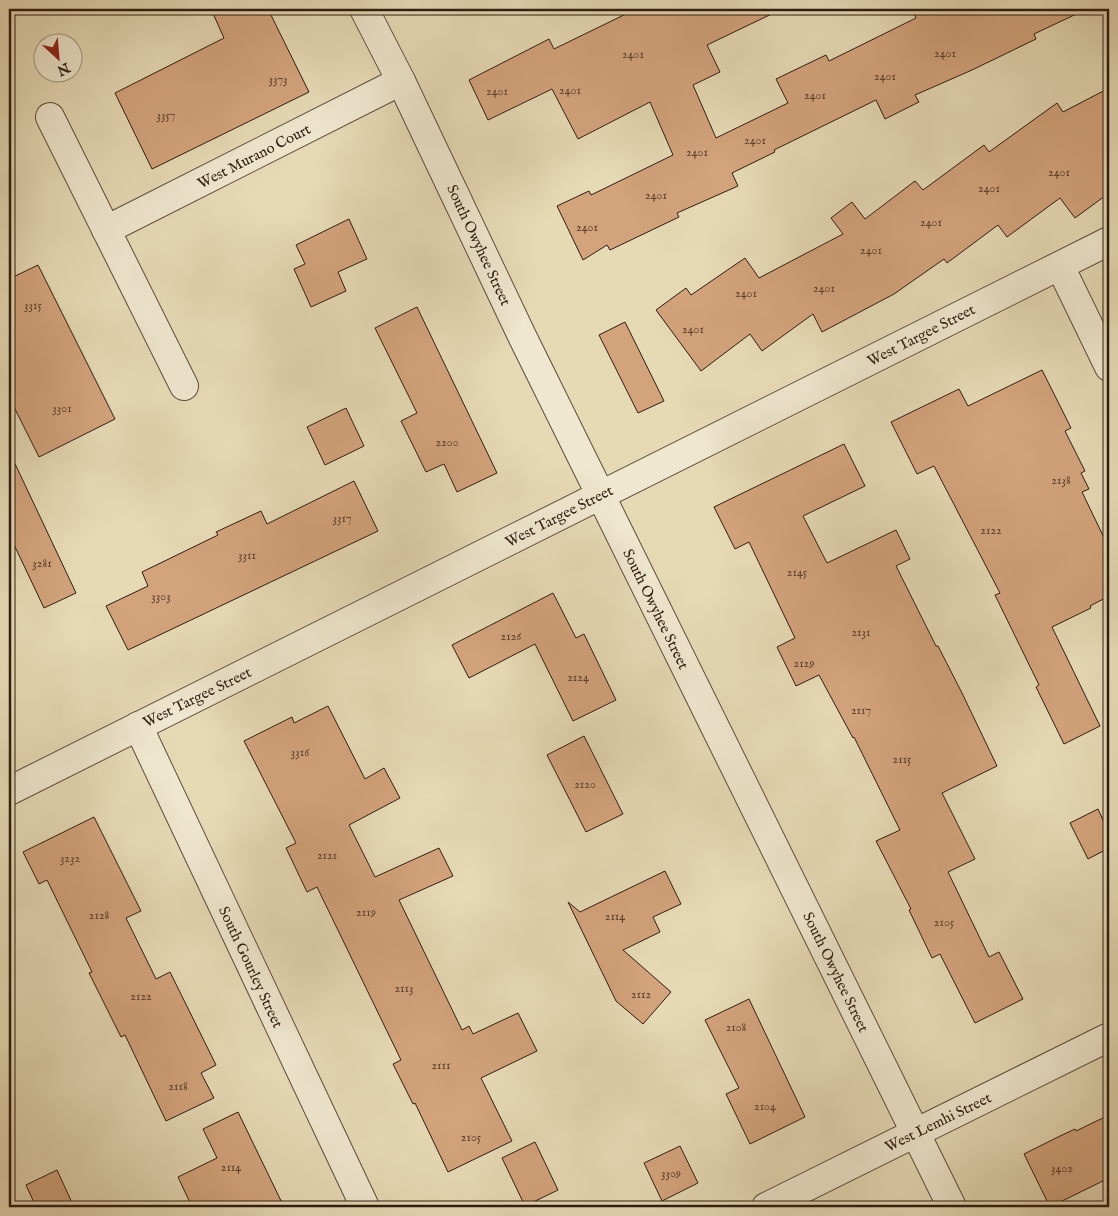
<svg xmlns="http://www.w3.org/2000/svg" width="1118" height="1216" font-family="'IM FELL English',serif">
	<style>
		.building { fill: #d3a37c; stroke: #2f1c13 }
		.lines { fill: none; stroke-linecap: round; stroke-linejoin: round }
		.minor-casing { stroke: #5d4c3c; stroke-width: 30 }
		.minor { stroke: #efe7cf; stroke-width: 28 }
		.labels { text-anchor: middle; stroke-width: 5; stroke-linejoin: round; paint-order: stroke }
		.number-label { font-size: 12px; fill: #583e2d }
		.street-label { font-size: 15px; fill: #2f1c13; stroke: #efe7cf }
	</style>
	<rect width="100%" height="100%" fill="#e6dab5"/>
	<filter id="stains"><feTurbulence type="fractalNoise" baseFrequency=".004" numOctaves="4"/><feColorMatrix values="0 0 0 0 .2 0 0 0 0 .09 0 0 0 0 .02 0 0 0 .5 -.17"/></filter>
	<radialGradient id="worn" r=".72"><stop offset=".6" stop-color="#630" stop-opacity="0"/><stop offset="1" stop-color="#630" stop-opacity=".3"/></radialGradient>
	<g class="building">
		<path d="M 211,9 L 268,9 L 309,92 L 152,169 L 115,93 L 224,38 Z"/>
		<path d="M 636,9 L 782,9 L 707,45 L 720,72 L 693,85 L 716,138 L 788,103 L 776,79 L 826,55 L 829,61 L 916,18 L 912,9 L 1087,9 L 1034,34 L 1036,39 L 972,70 L 915,95 L 919,102 L 885,119 L 876,100 L 774,150 L 775,152 L 732,173 L 738,186 L 677,213 L 679,217 L 610,250 L 607,245 L 583,260 L 557,206 L 589,191 L 591,195 L 673,155 L 650,102 L 578,139 L 552,89 L 488,120 L 469,80 L 549,39 L 554,49 Z"/>
		<path d="M 1109,88 L 1109,193 L 1075,218 L 1060,198 L 1007,237 L 998,225 L 947,263 L 944,259 L 894,294 L 822,332 L 813,314 L 762,351 L 750,334 L 701,371 L 656,310 L 686,288 L 691,295 L 745,258 L 759,278 L 843,234 L 831,218 L 852,202 L 865,219 L 915,181 L 923,190 L 984,145 L 989,152 L 1057,103 L 1063,112 Z"/>
		<path d="M 349,219 L 367,259 L 338,272 L 346,291 L 311,307 L 294,269 L 305,264 L 296,245 Z"/>
		<path d="M 38,265 L 115,419 L 39,457 L 9,397 L 9,279 Z"/>
		<path d="M 417,307 L 497,473 L 457,492 L 444,464 L 426,472 L 401,421 L 417,413 L 375,328 Z"/>
		<path d="M 625,322 L 664,401 L 638,413 L 599,335 Z"/>
		<path d="M 1042,370 L 1071,428 L 1065,431 L 1085,471 L 1081,473 L 1089,489 L 1082,492 L 1109,548 L 1109,596 L 1090,606 L 1091,608 L 1052,627 L 1100,726 L 1064,744 L 1036,687 L 1039,685 L 995,595 L 1000,593 L 934,466 L 917,474 L 891,422 L 959,389 L 968,406 Z"/>
		<path d="M 346,408 L 364,446 L 325,465 L 307,427 Z"/>
		<path d="M 844,444 L 865,486 L 803,516 L 827,563 L 896,530 L 910,559 L 896,566 L 936,646 L 938,646 L 962,693 L 997,766 L 942,793 L 975,859 L 948,872 L 989,957 L 999,952 L 1023,999 L 975,1023 L 940,954 L 932,958 L 909,910 L 911,909 L 876,841 L 900,830 L 854,737 L 853,738 L 819,675 L 796,686 L 777,647 L 795,638 L 749,542 L 735,549 L 714,507 Z"/>
		<path d="M 9,451 L 76,593 L 44,608 L 9,534 Z"/>
		<path d="M 354,481 L 378,531 L 128,650 L 106,606 L 148,586 L 142,572 L 218,535 L 216,532 L 261,511 L 267,524 Z"/>
		<path d="M 553,593 L 576,638 L 584,634 L 616,700 L 573,721 L 535,644 L 469,678 L 452,645 Z"/>
		<path d="M 328,706 L 365,779 L 384,768 L 400,798 L 349,825 L 375,877 L 439,848 L 453,876 L 399,900 L 462,1030 L 469,1026 L 473,1034 L 518,1013 L 537,1051 L 481,1078 L 512,1141 L 448,1172 L 415,1103 L 413,1104 L 393,1064 L 401,1060 L 317,887 L 307,892 L 286,848 L 296,843 L 244,741 L 292,717 L 294,723 Z"/>
		<path d="M 584,736 L 623,814 L 586,832 L 547,755 Z"/>
		<path d="M 1098,809 L 1109,833 L 1109,848 L 1088,859 L 1070,823 Z"/>
		<path d="M 94,817 L 141,911 L 126,918 L 156,979 L 170,972 L 216,1065 L 201,1073 L 214,1098 L 166,1121 L 125,1035 L 121,1037 L 89,973 L 92,972 L 47,880 L 39,884 L 23,852 Z"/>
		<path d="M 665,871 L 681,904 L 653,917 L 660,932 L 623,950 L 671,992 L 643,1024 L 616,1001 L 568,902 L 580,912 Z"/>
		<path d="M 749,999 L 805,1117 L 750,1144 L 726,1094 L 739,1088 L 705,1020 Z"/>
		<path d="M 238,1112 L 284,1207 L 192,1207 L 178,1177 L 217,1158 L 203,1129 Z"/>
		<path d="M 1109,1115 L 1109,1178 L 1050,1207 L 1024,1154 L 1058,1137 L 1075,1129 L 1076,1131 Z"/>
		<path d="M 535,1142 L 558,1190 L 525,1206 L 502,1158 Z"/>
		<path d="M 680,1146 L 698,1183 L 662,1201 L 644,1163 Z"/>
		<path d="M 57,1170 L 74,1207 L 36,1207 L 26,1185 Z"/>
	</g>
	<g class="lines">
		<defs>
			<g id="minor">
				<path d="M 364,9 L 401,81 L 522,336 L 952,1207"/>
				<path d="M 50,117 L 184,386"/>
				<path d="M 106,230 L 401,81"/>
				<path d="M 1060,266 L 1109,367"/>
				<path d="M 138,726 L 365,1207"/>
				<path d="M 9,791 L 1109,241"/>
				<path d="M 766,1207 L 1109,1037"/>
			</g>
		</defs>
		<use href="#minor" class="minor-casing"/>
		<use href="#minor" class="minor"/>
	</g>
	<g class="labels">
		<g class="number-label">
			<text x="945" y="57">2401</text>
			<text x="633" y="58">2401</text>
			<text x="885" y="80">2401</text>
			<text x="278" y="83">3373</text>
			<text x="570" y="94">2401</text>
			<text x="497" y="95">2401</text>
			<text x="815" y="99">2401</text>
			<text x="166" y="119">3357</text>
			<text x="755" y="144">2401</text>
			<text x="697" y="156">2401</text>
			<text x="1059" y="176">2401</text>
			<text x="989" y="192">2401</text>
			<text x="656" y="199">2401</text>
			<text x="931" y="226">2401</text>
			<text x="587" y="231">2401</text>
			<text x="871" y="254">2401</text>
			<text x="824" y="292">2401</text>
			<text x="746" y="297">2401</text>
			<text x="33" y="309">3315</text>
			<text x="693" y="333">2401</text>
			<text x="62" y="412">3301</text>
			<text x="447" y="446">2200</text>
			<text x="1061" y="484">2138</text>
			<text x="342" y="522">3317</text>
			<text x="991" y="534">2122</text>
			<text x="247" y="559">3311</text>
			<text x="42" y="567">3281</text>
			<text x="797" y="576">2145</text>
			<text x="161" y="600">3303</text>
			<text x="861" y="636">2131</text>
			<text x="511" y="640">2126</text>
			<text x="804" y="667">2129</text>
			<text x="578" y="681">2124</text>
			<text x="861" y="714">2117</text>
			<text x="300" y="756">3316</text>
			<text x="902" y="763">2115</text>
			<text x="585" y="788">2120</text>
			<text x="327" y="859">2121</text>
			<text x="70" y="862">3232</text>
			<text x="366" y="916">2119</text>
			<text x="99" y="919">2128</text>
			<text x="615" y="920">2114</text>
			<text x="944" y="926">2105</text>
			<text x="404" y="992">2113</text>
			<text x="641" y="998">2112</text>
			<text x="141" y="1000">2122</text>
			<text x="736" y="1031">2108</text>
			<text x="441" y="1069">2111</text>
			<text x="178" y="1090">2118</text>
			<text x="765" y="1110">2104</text>
			<text x="471" y="1141">2105</text>
			<text x="231" y="1171">2114</text>
			<text x="1062" y="1172">3402</text>
			<text x="671" y="1177">3309</text>
		</g>
		<g class="street-label">
			<text transform="translate(254 156) rotate(-27)" y="5">West Murano Court</text>
			<text transform="translate(479 245) rotate(65)" y="5">South Owyhee Street</text>
			<text transform="translate(921 335) rotate(-27)" y="5">West Targee Street</text>
			<text transform="translate(559 516) rotate(-27)" y="5">West Targee Street</text>
			<text transform="translate(656 609) rotate(64)" y="5">South Owyhee Street</text>
			<text transform="translate(197 697) rotate(-26)" y="5">West Targee Street</text>
			<text transform="translate(251 967) rotate(65)" y="5">South Gourley Street</text>
			<text transform="translate(836 972) rotate(64)" y="5">South Owyhee Street</text>
			<text transform="translate(938 1122) rotate(-26)" y="5">West Lemhi Street</text>
		</g>
	</g>
	<rect width="1118" height="1216" fill="none" stroke="#e6dab5" stroke-width="30"/>
	<rect x="10" y="10" width="1098" height="1196" fill="none" stroke="#2f1c13" stroke-width="2.5"/>
	<rect x="15" y="15" width="1088" height="1186" fill="none" stroke="#2f1c13"/>
	<g transform="translate(58 58) rotate(154)"><circle r="24" fill="#efe7cf" stroke="#a29684"/>
	<path d="M0-4L9 19L0 12L-9 19Z" fill="#8f2418"/>
	<text y="-8" font-size="14" font-weight="bold" text-anchor="middle" fill="#2f1c13">N</text>
	</g>
	<rect width="100%" height="100%" filter="url(#stains)"/>
	<rect width="100%" height="100%" fill="url(#worn)"/>
</svg>
